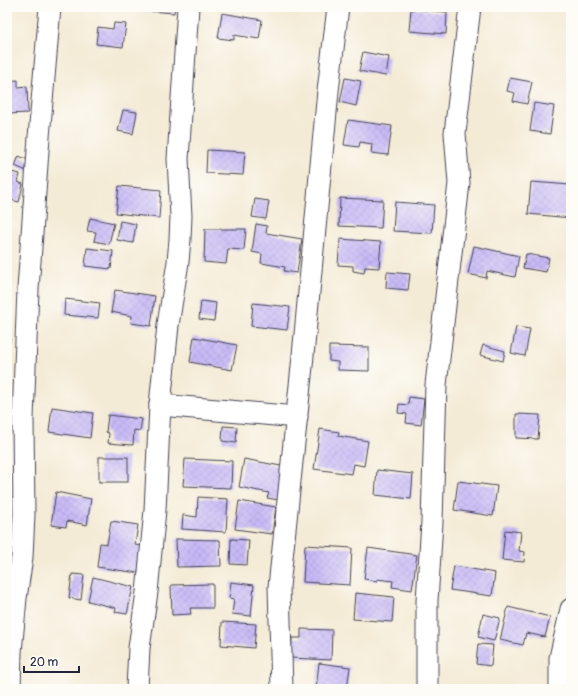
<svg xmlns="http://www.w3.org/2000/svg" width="578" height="696" font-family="Pangolin,sans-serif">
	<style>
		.building { fill: url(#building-cross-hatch) }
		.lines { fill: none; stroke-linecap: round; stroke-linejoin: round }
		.minor-casing { stroke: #424052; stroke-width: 23 }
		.minor { stroke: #fff; stroke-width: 21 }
	</style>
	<defs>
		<pattern id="building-cross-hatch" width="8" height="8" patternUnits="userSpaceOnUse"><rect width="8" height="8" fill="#c7b9f7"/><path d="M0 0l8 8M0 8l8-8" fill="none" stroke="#ab9fd5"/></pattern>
	</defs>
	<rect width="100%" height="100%" fill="#fdfcf7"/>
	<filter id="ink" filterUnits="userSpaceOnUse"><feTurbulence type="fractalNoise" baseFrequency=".025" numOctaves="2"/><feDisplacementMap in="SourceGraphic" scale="8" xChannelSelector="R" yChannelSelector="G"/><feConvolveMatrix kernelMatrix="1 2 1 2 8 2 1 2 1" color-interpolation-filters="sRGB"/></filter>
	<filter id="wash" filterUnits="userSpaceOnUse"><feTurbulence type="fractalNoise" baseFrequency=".012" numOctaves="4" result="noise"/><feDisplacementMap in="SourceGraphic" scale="16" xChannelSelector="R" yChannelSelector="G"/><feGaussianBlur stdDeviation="0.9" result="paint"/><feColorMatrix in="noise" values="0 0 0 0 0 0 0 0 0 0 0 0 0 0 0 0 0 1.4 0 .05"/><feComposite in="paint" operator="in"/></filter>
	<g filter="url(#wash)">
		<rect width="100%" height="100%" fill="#f4ebd6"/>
		<g id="blocks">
			<g class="building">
				<path d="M 136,7 L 175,7 L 174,13 L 136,10 Z"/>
				<path d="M 411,9 L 447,12 L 446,34 L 409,31 Z"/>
				<path d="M 222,13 L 262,20 L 259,39 L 234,35 L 234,40 L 218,38 Z"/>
				<path d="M 114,23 L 126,24 L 123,47 L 96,44 L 98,27 L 113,29 Z"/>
				<path d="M 363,52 L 389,57 L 386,76 L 359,71 Z"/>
				<path d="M 345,78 L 361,81 L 356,106 L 340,102 Z"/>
				<path d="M 510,78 L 532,82 L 527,104 L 513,101 L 515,93 L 507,91 Z"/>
				<path d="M 18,80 L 18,87 L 27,86 L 28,113 L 7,114 L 7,81 Z"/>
				<path d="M 534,103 L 554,106 L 550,134 L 530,131 Z"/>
				<path d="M 123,110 L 137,112 L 133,134 L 118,131 Z"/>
				<path d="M 348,120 L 392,126 L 388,155 L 371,153 L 372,144 L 360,142 L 359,147 L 344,145 Z"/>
				<path d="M 207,150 L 245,152 L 243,175 L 206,173 Z"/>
				<path d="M 19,156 L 33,162 L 29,172 L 15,166 Z"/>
				<path d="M 7,171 L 20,174 L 18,182 L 23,184 L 19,202 L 7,199 Z"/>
				<path d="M 531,182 L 571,185 L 571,218 L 528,214 Z"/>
				<path d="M 119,186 L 161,190 L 159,218 L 116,213 Z"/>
				<path d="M 340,198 L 383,200 L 381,228 L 339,226 Z"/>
				<path d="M 255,199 L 269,201 L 266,219 L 252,217 Z"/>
				<path d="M 395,202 L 434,205 L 432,233 L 393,231 Z"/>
				<path d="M 90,218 L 114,223 L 109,244 L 94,241 L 96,232 L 87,231 Z"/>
				<path d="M 120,221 L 136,224 L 133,243 L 117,240 Z"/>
				<path d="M 256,224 L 267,226 L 266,233 L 302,239 L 297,273 L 284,271 L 285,267 L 261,263 L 262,254 L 252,252 Z"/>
				<path d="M 205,229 L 246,229 L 244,250 L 228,249 L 226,264 L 204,262 Z"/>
				<path d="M 340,239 L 381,242 L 379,268 L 365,267 L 364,273 L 353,271 L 353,266 L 338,265 Z"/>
				<path d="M 474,246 L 519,256 L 515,277 L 487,271 L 486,278 L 468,274 Z"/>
				<path d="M 87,248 L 113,251 L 111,269 L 85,266 Z"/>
				<path d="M 526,254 L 549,258 L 546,272 L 523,268 Z"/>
				<path d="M 387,272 L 410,274 L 408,290 L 386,288 Z"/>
				<path d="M 115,290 L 155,296 L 151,326 L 131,323 L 132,316 L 111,312 Z"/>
				<path d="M 65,299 L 100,303 L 98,318 L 64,315 Z"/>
				<path d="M 201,301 L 216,303 L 214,321 L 199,319 Z"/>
				<path d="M 253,303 L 290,307 L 287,330 L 251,326 Z"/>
				<path d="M 7,322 L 10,323 L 10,342 L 7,342 Z"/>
				<path d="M 516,327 L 530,329 L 525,356 L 511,353 Z"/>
				<path d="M 194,337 L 237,345 L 232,370 L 190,362 Z"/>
				<path d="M 483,345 L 505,351 L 503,361 L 480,355 Z"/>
				<path d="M 329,346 L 369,347 L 369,371 L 338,370 L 338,362 L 329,361 Z"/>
				<path d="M 409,397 L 424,399 L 421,425 L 406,423 L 407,414 L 398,413 L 399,404 L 408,405 Z"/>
				<path d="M 52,407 L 93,413 L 90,438 L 49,432 Z"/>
				<path d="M 516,414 L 540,415 L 538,439 L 516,438 Z"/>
				<path d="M 108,415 L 142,419 L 140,431 L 134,430 L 133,445 L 108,443 L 109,433 L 106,432 Z"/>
				<path d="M 223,426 L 237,427 L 236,443 L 222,441 Z"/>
				<path d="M 320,429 L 339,432 L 338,436 L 368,441 L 364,466 L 354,464 L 352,474 L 314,469 Z"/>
				<rect x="99" y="457" width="29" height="25"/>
				<path d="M 185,459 L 232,461 L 231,488 L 183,486 Z"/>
				<path d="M 244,459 L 286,467 L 279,500 L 267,498 L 269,493 L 239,487 Z"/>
				<path d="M 377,470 L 413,474 L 411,499 L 375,495 Z"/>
				<path d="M 458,481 L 497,486 L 493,516 L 454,510 Z"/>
				<path d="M 56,492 L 91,499 L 87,525 L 67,521 L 66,527 L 51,525 Z"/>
				<path d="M 198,497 L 228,499 L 226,532 L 182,529 L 183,515 L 197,517 Z"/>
				<path d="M 239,501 L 276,507 L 272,534 L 235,529 Z"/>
				<path d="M 111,521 L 138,525 L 135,545 L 141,546 L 138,573 L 97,567 L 100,543 L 107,544 Z"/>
				<path d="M 505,530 L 521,532 L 519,551 L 525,552 L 524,562 L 502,560 Z"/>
				<path d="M 176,539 L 220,540 L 221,566 L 177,567 Z"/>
				<path d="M 231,539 L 249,540 L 247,565 L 230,564 Z"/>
				<path d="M 305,545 L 352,548 L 350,585 L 303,582 Z"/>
				<path d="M 368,548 L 417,555 L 412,590 L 392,587 L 393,581 L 377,579 L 377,581 L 364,579 Z"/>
				<path d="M 454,566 L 495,573 L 492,596 L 450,590 Z"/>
				<path d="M 72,574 L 84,575 L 81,600 L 69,598 Z"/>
				<path d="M 93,577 L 133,587 L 127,614 L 115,612 L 116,608 L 88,601 Z"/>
				<path d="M 231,582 L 254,585 L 251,616 L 232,614 L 234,599 L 229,598 Z"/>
				<path d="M 213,584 L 213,608 L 190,608 L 191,614 L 172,615 L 171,585 Z"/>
				<path d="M 355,593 L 394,597 L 392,622 L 353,619 Z"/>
				<path d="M 508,607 L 550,617 L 545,637 L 526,633 L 523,645 L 500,640 Z"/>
				<path d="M 483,614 L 500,618 L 494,641 L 478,637 Z"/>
				<path d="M 222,622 L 256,624 L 254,648 L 221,645 Z"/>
				<path d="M 301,629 L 332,630 L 331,660 L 291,658 L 292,638 L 301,638 Z"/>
				<path d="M 478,644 L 493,645 L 491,666 L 476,664 Z"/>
				<path d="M 319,663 L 350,667 L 347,689 L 316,689 Z"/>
				<path d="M 210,685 L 210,689 L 183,689 L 183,688 Z"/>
			</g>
		</g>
	</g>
	<g filter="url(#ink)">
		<use href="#blocks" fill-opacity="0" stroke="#424052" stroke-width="1"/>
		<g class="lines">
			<defs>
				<g id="minor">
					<path d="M 160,405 L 297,417"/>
					<path d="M 10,689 L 11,652 L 16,598 L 22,557 L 24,515 L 23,419 L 28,289 L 39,137 L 50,7"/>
					<path d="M 137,689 L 139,648 L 147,592 L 155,510 L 160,405 L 168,325 L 178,262 L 180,239 L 181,216 L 178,159 L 188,7"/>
					<path d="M 282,689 L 279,587 L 302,366 L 328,91 L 338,7"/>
					<path d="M 427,689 L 427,601 L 432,522 L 436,385 L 459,183 L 455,133 L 470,7"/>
					<path d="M 560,689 L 560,658 L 571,609"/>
				</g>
			</defs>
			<use href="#minor" class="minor-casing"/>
			<use href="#minor" class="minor"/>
		</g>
	</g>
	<rect width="578" height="696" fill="none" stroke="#fdfcf7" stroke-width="24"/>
	<path d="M24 666v6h55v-6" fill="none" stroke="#22223b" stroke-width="2"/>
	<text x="30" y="666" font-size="12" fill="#22223b" stroke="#fdfcf7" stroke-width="3" paint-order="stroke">20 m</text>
</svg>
